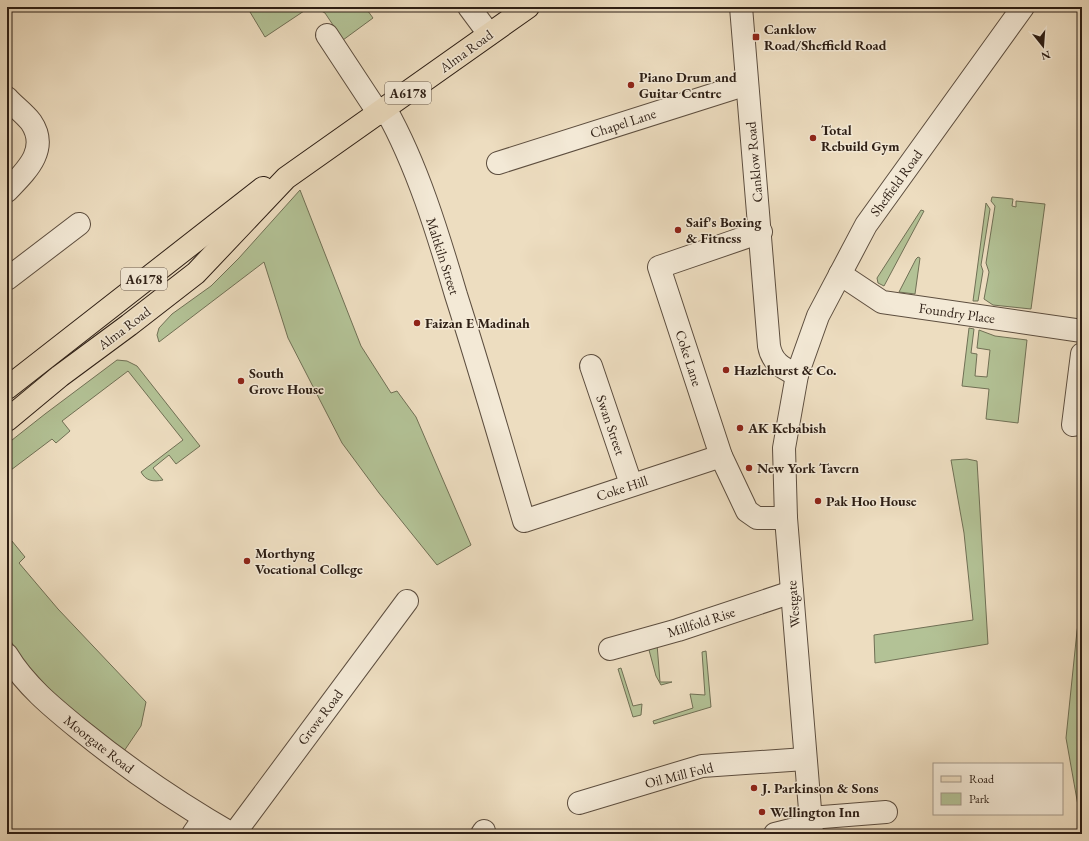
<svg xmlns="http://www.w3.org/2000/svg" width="1089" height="841" font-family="'EB Garamond',serif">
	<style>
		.green { fill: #b3c296; stroke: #707055 }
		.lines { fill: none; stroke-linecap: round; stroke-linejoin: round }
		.minor-casing { stroke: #5d4e3f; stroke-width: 24 }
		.tertiary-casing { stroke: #5d4e3f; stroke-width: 24 }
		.primary-casing { stroke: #2d1e14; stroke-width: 24 }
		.minor { stroke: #f3e9d6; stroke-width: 22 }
		.tertiary { stroke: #f3e9d6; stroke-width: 22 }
		.primary { stroke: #edddc0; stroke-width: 22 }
		.poi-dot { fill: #8f2418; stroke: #f3e9d6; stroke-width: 1.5 }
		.labels { text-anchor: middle; stroke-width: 3; stroke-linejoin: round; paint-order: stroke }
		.shield { fill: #f3e9d6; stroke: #685b4e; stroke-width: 1 }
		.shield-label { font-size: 13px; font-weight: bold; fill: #2d1e14 }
		.poi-label { font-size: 14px; font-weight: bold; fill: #2d1e14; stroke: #f3e9d6; text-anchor: start }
		.street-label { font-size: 14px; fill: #2d1e14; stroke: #f3e9d6 }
	</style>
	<rect width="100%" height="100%" fill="#edddc0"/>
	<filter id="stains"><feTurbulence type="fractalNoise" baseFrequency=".005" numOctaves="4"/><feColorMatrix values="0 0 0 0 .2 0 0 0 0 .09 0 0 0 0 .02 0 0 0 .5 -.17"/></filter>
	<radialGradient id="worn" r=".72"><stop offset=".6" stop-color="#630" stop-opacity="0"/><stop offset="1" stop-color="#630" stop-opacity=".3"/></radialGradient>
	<g class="green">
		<path d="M 247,7 L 365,7 L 373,18 L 343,40 L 325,13 L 316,8 L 304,11 L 265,37 Z"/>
		<path d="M 300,190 L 361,346 L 391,393 L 397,391 L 416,417 L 471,545 L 437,565 L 379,493 L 342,443 L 288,338 L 264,262 L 159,342 L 157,335 L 159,328 L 172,314 L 211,286 L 239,258 Z"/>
		<path d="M 992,197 L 1013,199 L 1012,206 L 1016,207 L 1016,201 L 1045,204 L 1031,309 L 993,305 L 984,299 L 989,272 L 986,263 L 995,206 L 991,201 Z"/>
		<path d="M 986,203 L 990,209 L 981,265 L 983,271 L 978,301 L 973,301 Z"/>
		<path d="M 921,210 L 924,211 L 884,286 L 878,283 L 877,278 Z"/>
		<path d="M 918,257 L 920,258 L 915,294 L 899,292 L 916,259 Z"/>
		<path d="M 969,328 L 974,329 L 971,353 L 977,354 L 975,376 L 987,377 L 990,350 L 977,348 L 979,330 L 995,336 L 1027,340 L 1018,423 L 986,419 L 989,389 L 962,386 Z"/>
		<path d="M 117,360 L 127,361 L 137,366 L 200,446 L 176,464 L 169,455 L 153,468 L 163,480 C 153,482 146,481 141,472 L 183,440 L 128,371 L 62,421 L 70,431 L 56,443 L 52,439 L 7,473 L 7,444 L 45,414 Z"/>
		<path d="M 967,459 L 977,461 L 988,644 L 875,663 L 874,635 L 973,620 L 964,533 L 951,460 Z"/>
		<path d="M 7,535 L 25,557 L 19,563 L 58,609 L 146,702 L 141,726 L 122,754 L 50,690 L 22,659 L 7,635 Z"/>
		<path d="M 1082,601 L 1082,828 L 1066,738 L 1077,631 Z"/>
		<path d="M 657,644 L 660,682 L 672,682 L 661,685 L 656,676 L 649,650 L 651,646 Z"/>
		<path d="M 706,651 L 711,707 L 654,724 L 653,721 L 693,708 L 690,694 L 705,695 L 702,652 Z"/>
		<path d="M 621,668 L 633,706 L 642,704 L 641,715 L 633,717 L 618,669 Z"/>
	</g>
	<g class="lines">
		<defs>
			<g id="minor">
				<path d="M 469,7 L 489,34"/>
				<path d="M 327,35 L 379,114"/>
				<path d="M 7,98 C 14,106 24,113 31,122 C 50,150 25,172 7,191"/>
				<path d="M 386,110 C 417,165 438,234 456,295 C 480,370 502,446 524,521 L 721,456"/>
				<path d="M 498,163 L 747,84"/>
				<path d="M 761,232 L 659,267 L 721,456 L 747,511 L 757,518 L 786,518"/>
				<path d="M 840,274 L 882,302 L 1082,331"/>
				<path d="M 7,279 L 79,224"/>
				<path d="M 591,366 L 631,484"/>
				<path d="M 1073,425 L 1082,354"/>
				<path d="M 610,649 L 678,630 L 792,592"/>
				<path d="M 579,803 L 702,766 L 805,759"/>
				<path d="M 810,818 L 886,812"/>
				<path d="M 234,834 L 407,601"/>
				<path d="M 482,834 L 484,831"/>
				<path d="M 775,834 L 811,825"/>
			</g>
			<g id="tertiary">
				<path d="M 741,7 L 769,346 C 772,363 783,368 797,375"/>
				<path d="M 7,655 C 25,685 52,707 79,729 C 127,768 178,803 232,834"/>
				<path d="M 193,834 L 204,818"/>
				<path d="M 812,834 L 786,518 L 784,448 L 797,375 L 818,316 L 866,225 L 1023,7"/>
			</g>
			<g id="primary">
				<path d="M 7,388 L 263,188"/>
				<path d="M 7,420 L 60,376 L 129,325 L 196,273 L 286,178 L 528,7"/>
			</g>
		</defs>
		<use href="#minor" class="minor-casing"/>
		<use href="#tertiary" class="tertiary-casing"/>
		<use href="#primary" class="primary-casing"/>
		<use href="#minor" class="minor"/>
		<use href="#tertiary" class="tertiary"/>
		<use href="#primary" class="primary"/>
	</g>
	<g class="poi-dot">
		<rect x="752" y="33" width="8" height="8" rx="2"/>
		<circle cx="631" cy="85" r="4"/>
		<circle cx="813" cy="138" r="4"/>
		<circle cx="678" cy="230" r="4"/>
		<circle cx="417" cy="323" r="4"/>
		<circle cx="726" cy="370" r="4"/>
		<circle cx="241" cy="381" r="4"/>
		<circle cx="740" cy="428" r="4"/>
		<circle cx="749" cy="468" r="4"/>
		<circle cx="818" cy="501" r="4"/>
		<circle cx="247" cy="561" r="4"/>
		<circle cx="754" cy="788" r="4"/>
		<circle cx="762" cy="812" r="4"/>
	</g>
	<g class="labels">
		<g class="shield">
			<rect x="385" y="82" width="46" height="22" rx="3"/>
			<rect x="121" y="268" width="46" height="22" rx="3"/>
		</g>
		<g class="shield-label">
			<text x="408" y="98">A6178</text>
			<text x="144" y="284">A6178</text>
		</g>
		<g class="poi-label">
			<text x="764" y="34">Canklow<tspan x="764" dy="16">Road/Sheffield Road</tspan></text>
			<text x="639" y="82">Piano Drum and<tspan x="639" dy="16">Guitar Centre</tspan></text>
			<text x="821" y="135">Total<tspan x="821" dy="16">Rebuild Gym</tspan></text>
			<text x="686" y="227">Saif's Boxing<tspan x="686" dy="16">&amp; Fitness</tspan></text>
			<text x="425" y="328">Faizan E Madinah</text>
			<text x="734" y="375">Hazlehurst &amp; Co.</text>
			<text x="249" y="378">South<tspan x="249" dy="16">Grove House</tspan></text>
			<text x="748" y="433">AK Kebabish</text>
			<text x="757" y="473">New York Tavern</text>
			<text x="826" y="506">Pak Hoo House</text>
			<text x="255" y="558">Morthyng<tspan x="255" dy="16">Vocational College</tspan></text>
			<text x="762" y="793">J. Parkinson &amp; Sons</text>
			<text x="770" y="817">Wellington Inn</text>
		</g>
		<g class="street-label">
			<text transform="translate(466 51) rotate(-36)" y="5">Alma Road</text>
			<text transform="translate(623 123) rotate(-18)" y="5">Chapel Lane</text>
			<text transform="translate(754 162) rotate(-95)" y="5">Canklow Road</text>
			<text transform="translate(896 183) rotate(-54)" y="5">Sheffield Road</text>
			<text transform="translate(443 256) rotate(72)" y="5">Maltkiln Street</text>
			<text transform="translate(957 313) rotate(8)" y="5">Foundry Place</text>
			<text transform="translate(124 328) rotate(-37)" y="5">Alma Road</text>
			<text transform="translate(689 358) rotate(72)" y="5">Coke Lane</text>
			<text transform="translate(611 425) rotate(71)" y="5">Swan Street</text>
			<text transform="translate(622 488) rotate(-18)" y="5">Coke Hill</text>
			<text transform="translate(793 604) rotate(-95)" y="5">Westgate</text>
			<text transform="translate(701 622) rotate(-18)" y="5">Millfold Rise</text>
			<text transform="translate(320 717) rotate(-53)" y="5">Grove Road</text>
			<text transform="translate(99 744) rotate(38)" y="5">Moorgate Road</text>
			<text transform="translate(679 775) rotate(-14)" y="5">Oil Mill Fold</text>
		</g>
	</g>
	<rect width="1089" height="841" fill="none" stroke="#edddc0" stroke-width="24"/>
	<rect x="8" y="8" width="1073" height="825" fill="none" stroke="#2d1e14" stroke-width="2"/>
	<rect x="12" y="12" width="1065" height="817" fill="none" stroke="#2d1e14"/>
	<rect x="933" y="763" width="130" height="52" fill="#f3e9d6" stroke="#a49888"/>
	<rect x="941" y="776" width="20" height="6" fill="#edddc0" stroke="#a49888"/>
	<text x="969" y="783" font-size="12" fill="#2d1e14">Road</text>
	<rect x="941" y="793" width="20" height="12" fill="#b3c296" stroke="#a49888"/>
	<text x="969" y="803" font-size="12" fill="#2d1e14">Park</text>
	<g transform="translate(1043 46) rotate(163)" stroke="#f3e9d6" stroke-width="3" paint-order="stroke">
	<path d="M0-3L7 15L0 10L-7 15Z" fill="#2d1e14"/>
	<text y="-6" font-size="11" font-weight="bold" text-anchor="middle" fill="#2d1e14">N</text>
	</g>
	<rect width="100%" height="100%" filter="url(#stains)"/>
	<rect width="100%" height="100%" fill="url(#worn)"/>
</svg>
